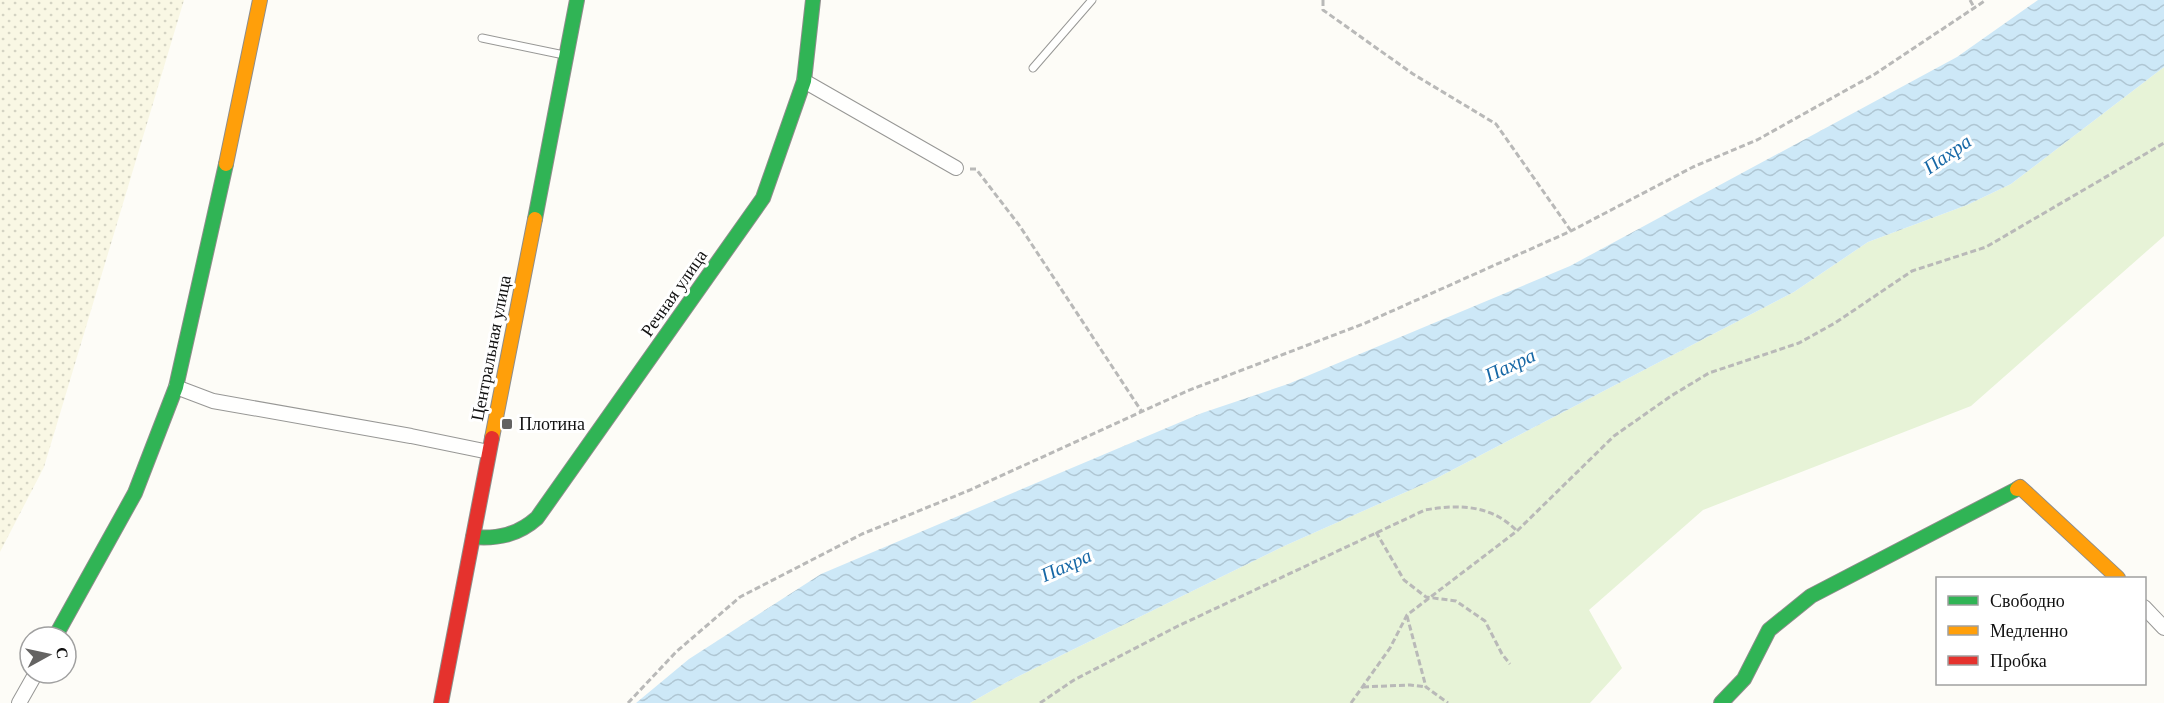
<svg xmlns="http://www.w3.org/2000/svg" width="2164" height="703" font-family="Georgia,serif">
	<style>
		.farmland { fill: url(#farmland-dots) }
		.grass { fill: #e7f3d7 }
		.water { fill: url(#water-waves) }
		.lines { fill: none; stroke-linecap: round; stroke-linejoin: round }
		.lane-casing { stroke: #979795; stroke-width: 9 }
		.street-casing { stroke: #979795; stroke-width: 16 }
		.fast-casing { stroke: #8e8d8b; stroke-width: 16 }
		.slow-casing { stroke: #8e8d8b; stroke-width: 16 }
		.jam-casing { stroke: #8e8d8b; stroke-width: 16 }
		.path { stroke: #b9b9b8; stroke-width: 3; stroke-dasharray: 6 3; stroke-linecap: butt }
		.lane { stroke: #fffffe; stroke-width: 7 }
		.street { stroke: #fffffe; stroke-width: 14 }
		.fast { stroke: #30b455; stroke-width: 14 }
		.slow { stroke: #ff9f0a; stroke-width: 14 }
		.jam { stroke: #e5322d; stroke-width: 14 }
		.poi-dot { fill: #646362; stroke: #fff; stroke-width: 2 }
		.labels { text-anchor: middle; stroke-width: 6; stroke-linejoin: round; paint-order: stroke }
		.street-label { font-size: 18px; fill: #111; stroke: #fff }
		.poi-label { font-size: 18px; fill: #111; stroke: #fff; text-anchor: start }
		.water-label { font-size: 20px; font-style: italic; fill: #1768a6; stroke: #fff }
	</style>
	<defs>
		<pattern id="farmland-dots" width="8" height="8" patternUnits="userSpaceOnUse" patternTransform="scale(1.5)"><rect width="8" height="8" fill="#f9f7e4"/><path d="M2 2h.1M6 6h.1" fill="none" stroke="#d4d3c3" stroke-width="1.8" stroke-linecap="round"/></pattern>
		<pattern id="water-waves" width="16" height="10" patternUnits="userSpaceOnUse" patternTransform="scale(1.5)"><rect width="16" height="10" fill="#cde8f7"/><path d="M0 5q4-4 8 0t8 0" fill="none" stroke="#afc6d3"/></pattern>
	</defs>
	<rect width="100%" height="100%" fill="#fdfcf7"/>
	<path class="farmland" d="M 0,0 L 184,0 L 44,467 L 0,552 Z"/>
	<path class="grass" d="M 2164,67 L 2164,236 L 1971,406 L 1703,510 L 1589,610 L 1622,668 L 1590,703 L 970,703 L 1007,682 L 1282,547 L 1433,480 L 1794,292 L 1868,242 L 1967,205 L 2011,184 Z"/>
	<path class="water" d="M 2038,0 L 2164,0 L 2164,67 L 2011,184 L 1967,205 L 1868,242 L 1794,292 L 1433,480 L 1282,547 L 1007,682 L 970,703 L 636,703 L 689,659 L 821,574 L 1202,413 L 1288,384 L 1570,266 L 1957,57 Z"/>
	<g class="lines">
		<defs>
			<g id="lane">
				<path d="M 482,38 L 564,55"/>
				<path d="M 1033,68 L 1092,0"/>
			</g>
			<g id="street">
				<path d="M 804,81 L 956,168"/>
				<path d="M 176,387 L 213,401 L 411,436 L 489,452"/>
				<path d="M 2144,607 L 2164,628"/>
				<path d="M 19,703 L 36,673"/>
			</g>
			<g id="fast">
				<path d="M 535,219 L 577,0"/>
				<path d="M 473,537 C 498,539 518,535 537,518 L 763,198 L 804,81 L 813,0"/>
				<path d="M 55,637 L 135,493 L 176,387 L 226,164"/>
				<path d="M 1721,703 L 1744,679 L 1769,630 L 1811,596 L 2017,489"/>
			</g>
			<g id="slow">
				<path d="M 226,164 L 260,0"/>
				<path d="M 492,438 L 535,219"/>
				<path d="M 2017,489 L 2020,487 L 2118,578"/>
			</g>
			<path id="jam" d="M 441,703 L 492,438"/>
		</defs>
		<use href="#lane" class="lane-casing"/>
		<use href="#street" class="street-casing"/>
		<use href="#fast" class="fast-casing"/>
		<use href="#slow" class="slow-casing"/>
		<use href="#jam" class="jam-casing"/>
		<g class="path">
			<path d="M 1323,0 L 1323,10 L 1413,74 L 1496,124 L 1571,231"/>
			<path d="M 1970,0 L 1975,9"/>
			<path d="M 970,169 L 976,169 L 1019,225 L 1142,412"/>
			<path d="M 1376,532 L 1404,580 L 1426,597 L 1456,601 L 1485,621 L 1502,654 L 1510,664"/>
			<path d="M 1407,616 L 1426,687 L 1448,703"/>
			<path d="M 1363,687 L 1410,685 L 1426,687"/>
			<path d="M 628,703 L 676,652 L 740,597 L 862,534 L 970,490 L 1187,391 L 1363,324 L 1571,231 L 1693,167 L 1757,140 L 1875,74 L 1986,0"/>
			<path d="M 1040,703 L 1074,680 L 1176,627 L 1425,510 C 1459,504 1491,505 1516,530"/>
			<path d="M 1351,703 L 1390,648 L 1407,615 L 1517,531 L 1614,436 L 1671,396 L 1709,373 L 1799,343 L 1835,323 L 1912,271 L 1986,247 L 2164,143"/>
		</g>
		<use href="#lane" class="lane"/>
		<use href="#street" class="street"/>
		<use href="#fast" class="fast"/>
		<use href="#slow" class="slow"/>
		<use href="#jam" class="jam"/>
	</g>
	<rect class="poi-dot" x="501" y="418" width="12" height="12" rx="3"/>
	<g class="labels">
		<g class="street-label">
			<text transform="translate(674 293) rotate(-55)" y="6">Речная улица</text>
			<text transform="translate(491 348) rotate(-79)" y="6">Центральная улица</text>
		</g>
		<g class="poi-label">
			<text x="519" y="430">Плотина</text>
		</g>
		<g class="water-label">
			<text transform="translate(1947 154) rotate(-35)" y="7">Пахра</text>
			<text transform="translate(1510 365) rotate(-25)" y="7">Пахра</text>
			<text transform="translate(1066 565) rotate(-24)" y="7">Пахра</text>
		</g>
	</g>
	<rect x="1936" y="577" width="210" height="108" fill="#ffffff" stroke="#a0a0a0" stroke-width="1.5"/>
	<rect x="1948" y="596" width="30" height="9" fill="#30b455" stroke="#a0a0a0" stroke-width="1.5"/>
	<text x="1990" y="607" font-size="18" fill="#111111">Свободно</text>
	<rect x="1948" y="626" width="30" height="9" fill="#ff9f0a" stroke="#a0a0a0" stroke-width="1.5"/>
	<text x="1990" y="637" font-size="18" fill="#111111">Медленно</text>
	<rect x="1948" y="656" width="30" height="9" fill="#e5322d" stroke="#a0a0a0" stroke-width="1.5"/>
	<text x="1990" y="667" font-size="18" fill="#111111">Пробка</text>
	<g transform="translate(48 655) rotate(82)"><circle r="28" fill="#ffffff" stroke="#a0a0a0" stroke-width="1.5"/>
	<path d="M0-4.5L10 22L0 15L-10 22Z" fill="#646362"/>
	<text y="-9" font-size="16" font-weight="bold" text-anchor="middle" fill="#111111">С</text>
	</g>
</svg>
